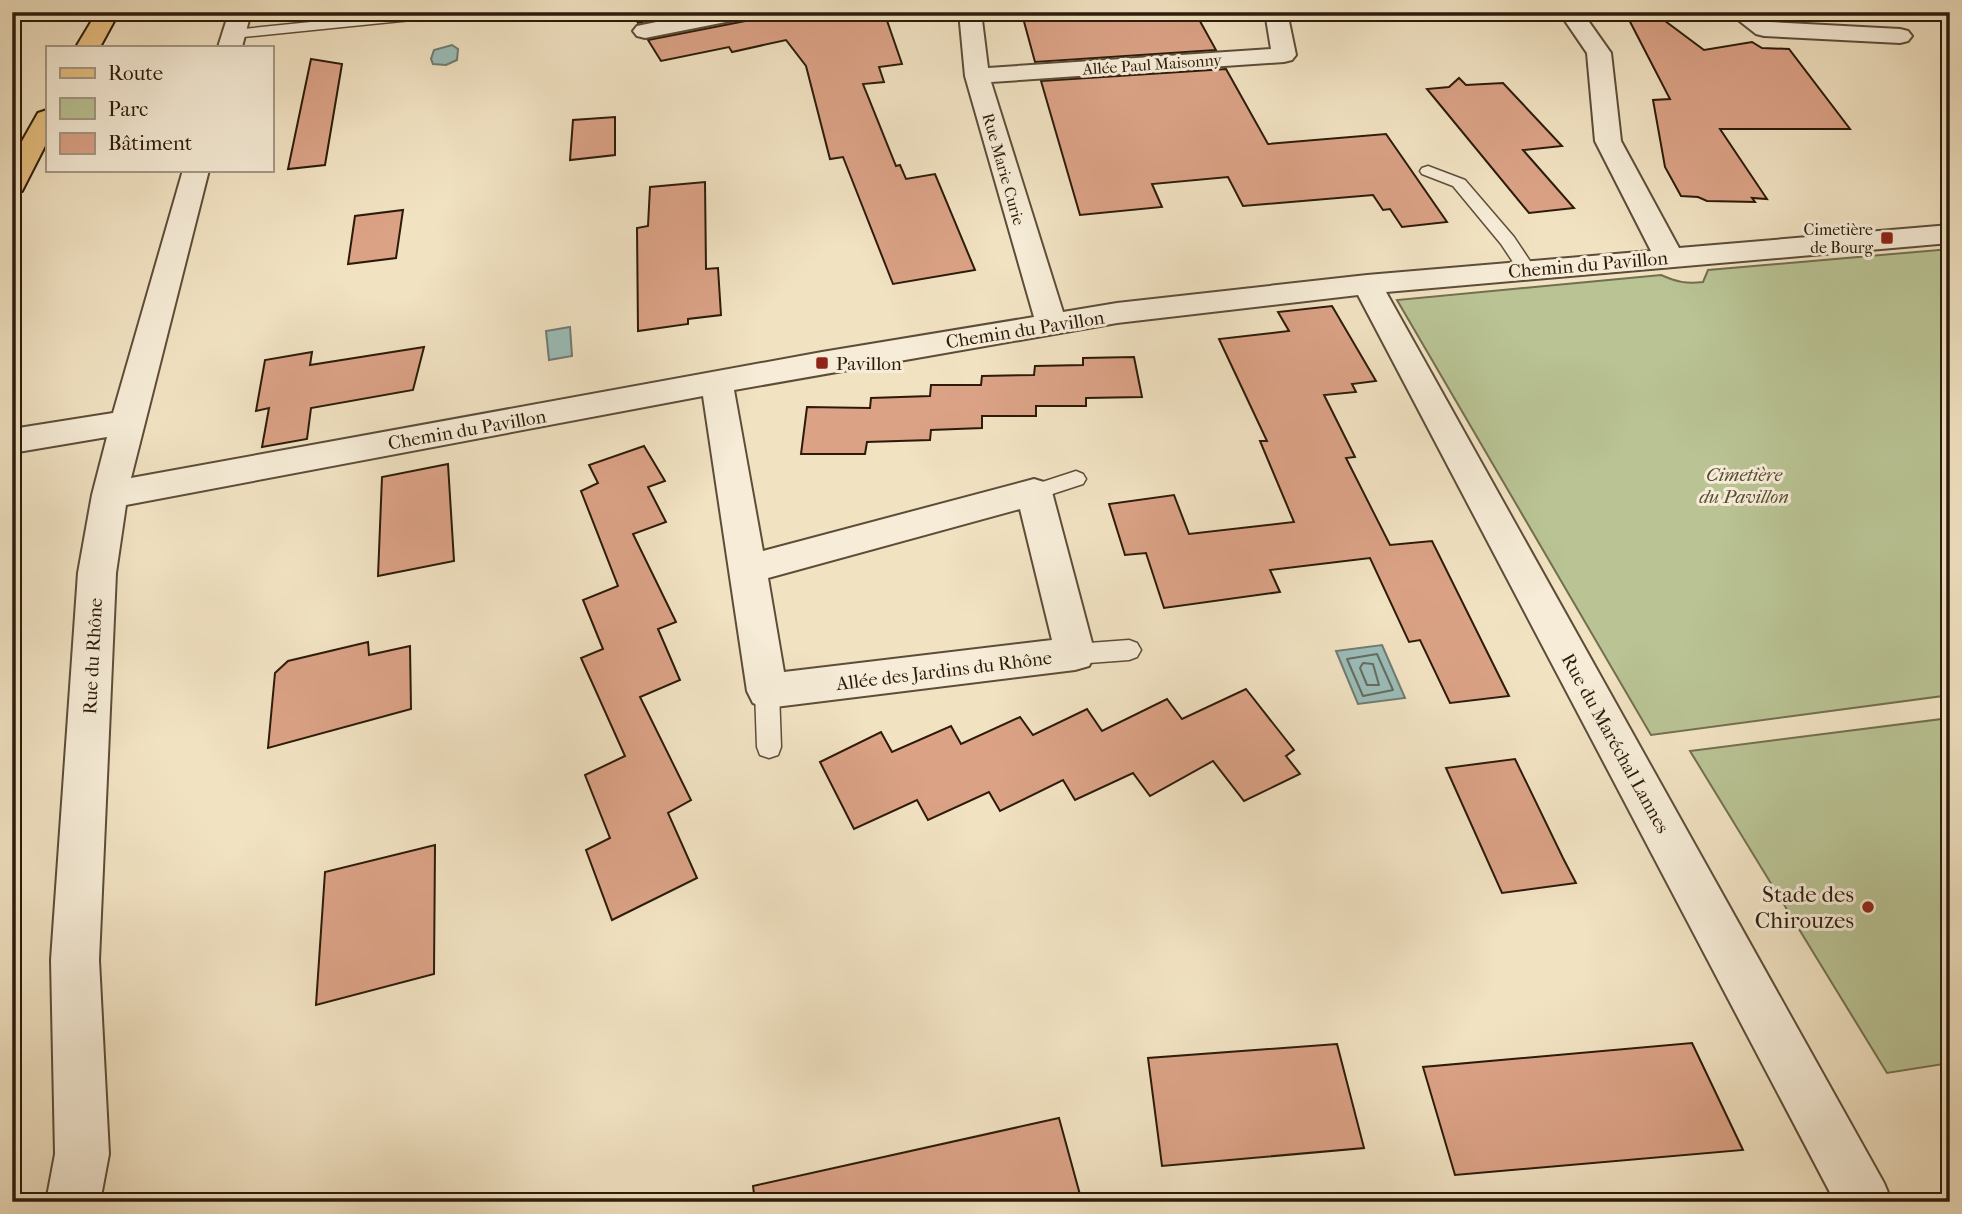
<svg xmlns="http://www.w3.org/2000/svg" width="1962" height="1214" font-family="'IM FELL French Canon',serif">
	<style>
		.green { fill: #b9c394; stroke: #726f4f; stroke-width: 2 }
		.water { fill: #9bbdb8; stroke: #6f7c72; stroke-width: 2 }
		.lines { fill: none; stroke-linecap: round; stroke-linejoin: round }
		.shore { stroke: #646c61; stroke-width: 2 }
		.building { fill: #dba286; stroke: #2c1b0a; stroke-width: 2 }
		.service-casing { stroke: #5d4d38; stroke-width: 3 }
		.minor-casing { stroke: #5d4d38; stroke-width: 4 }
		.primary-casing { stroke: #2c1b0a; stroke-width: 4 }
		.service { fill: #f6ecd7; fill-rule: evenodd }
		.minor { fill: #f6ecd7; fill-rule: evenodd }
		.primary { fill: #e8c181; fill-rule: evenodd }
		.poi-dot { fill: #8f2418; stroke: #f6ecd7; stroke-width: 2.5 }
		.labels { text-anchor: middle; stroke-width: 6; stroke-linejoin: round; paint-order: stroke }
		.far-street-label { font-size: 16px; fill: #2c1b0a; stroke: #f6ecd7 }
		.far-poi-label { font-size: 16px; fill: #2c1b0a; stroke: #f6ecd7; text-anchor: end }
		.street-label { font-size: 19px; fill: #2c1b0a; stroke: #f6ecd7 }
		.poi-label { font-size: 19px; fill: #2c1b0a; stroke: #f6ecd7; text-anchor: start }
		.park-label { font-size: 19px; font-style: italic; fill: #564d33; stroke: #f6ecd7 }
		.near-poi-label { font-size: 23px; fill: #2c1b0a; stroke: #f6ecd7; text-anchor: end }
	</style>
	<rect width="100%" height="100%" fill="#f1e2c2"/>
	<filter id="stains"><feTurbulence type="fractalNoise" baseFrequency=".00286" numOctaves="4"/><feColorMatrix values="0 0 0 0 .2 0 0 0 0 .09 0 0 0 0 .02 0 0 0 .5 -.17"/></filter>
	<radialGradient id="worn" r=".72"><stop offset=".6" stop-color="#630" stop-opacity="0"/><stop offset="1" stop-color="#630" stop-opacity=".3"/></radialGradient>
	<g class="green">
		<path d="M 1950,249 L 1950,695 L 1651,735 L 1397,300 L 1661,275 C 1677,282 1686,284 1703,282 L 1708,270 Z"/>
		<path d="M 1950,718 L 1950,1063 L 1887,1073 L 1690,751 Z"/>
	</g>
	<g class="water">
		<path d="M 452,45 L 458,49 L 457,60 L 446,65 L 433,64 L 431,59 L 434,50 Z"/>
		<path d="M 570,327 L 572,356 L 549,360 L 546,331 Z"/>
		<path d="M 1382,645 L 1405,698 L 1358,704 L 1336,651 Z"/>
	</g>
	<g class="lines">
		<g class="shore">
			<path d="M 1377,654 L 1393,690 L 1363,696 L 1347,659 Z"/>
			<path d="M 1363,663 L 1373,664 L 1379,685 L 1367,685 L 1360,668 Z"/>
		</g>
	</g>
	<g class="building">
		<path d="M 631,12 L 691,12 L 638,23 Z"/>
		<path d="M 754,12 L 884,12 L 902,64 L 879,67 L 884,82 L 863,84 L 896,166 L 900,165 L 906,179 L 935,174 L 975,270 L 893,284 L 843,157 L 830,159 L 806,66 L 786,40 L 732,52 L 729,47 L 661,61 L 648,40 L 750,20 Z"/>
		<path d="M 1625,12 L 1653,12 L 1704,50 L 1752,42 L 1762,48 L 1789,49 L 1850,129 L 1720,129 L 1767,199 L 1752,198 L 1755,202 L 1707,201 L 1698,197 L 1681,196 L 1665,167 L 1653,100 L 1670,99 Z"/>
		<path d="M 1183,13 L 1196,14 L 1216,50 L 1035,62 L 1023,18 Z"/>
		<path d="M 311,59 L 342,64 L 325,165 L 288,169 Z"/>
		<path d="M 1226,69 L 1268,144 L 1386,134 L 1447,222 L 1402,227 L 1390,209 L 1383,210 L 1373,195 L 1243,206 L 1228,177 L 1152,184 L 1162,207 L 1080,215 L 1041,81 Z"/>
		<path d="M 1459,78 L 1466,85 L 1503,83 L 1562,146 L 1523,150 L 1574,208 L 1529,213 L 1427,89 L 1449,87 Z"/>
		<path d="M 615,117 L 615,155 L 570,160 L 573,120 Z"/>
		<path d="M 705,182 L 706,269 L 718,268 L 721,315 L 688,319 L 688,324 L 638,331 L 637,228 L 648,226 L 650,187 Z"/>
		<path d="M 403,210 L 396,258 L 348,264 L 355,216 Z"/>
		<path d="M 1332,306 L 1376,381 L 1352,384 L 1356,392 L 1324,395 L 1355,457 L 1346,458 L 1390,545 L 1432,541 L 1509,696 L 1450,703 L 1420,640 L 1409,642 L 1370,558 L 1270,570 L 1280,592 L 1164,608 L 1146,553 L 1125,555 L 1109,504 L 1174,495 L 1189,534 L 1294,522 L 1260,441 L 1267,441 L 1219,339 L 1289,331 L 1278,312 Z"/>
		<path d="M 424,347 L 413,390 L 311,408 L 307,439 L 262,447 L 269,408 L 256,411 L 265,360 L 312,352 L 310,365 Z"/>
		<path d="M 1134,357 L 1142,397 L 1086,398 L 1086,406 L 1036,406 L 1036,416 L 982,416 L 982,428 L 931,430 L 930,440 L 867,442 L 865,454 L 801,454 L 807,407 L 870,408 L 871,398 L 930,396 L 931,385 L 981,385 L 982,376 L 1034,375 L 1035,366 L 1083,365 L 1083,358 Z"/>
		<path d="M 644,446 L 665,481 L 648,487 L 666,522 L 633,534 L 676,622 L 658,629 L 680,680 L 640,697 L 691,800 L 668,813 L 697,878 L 612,920 L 586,850 L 610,838 L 585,775 L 625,756 L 581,658 L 603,649 L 583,600 L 618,586 L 581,491 L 598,483 L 589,465 Z"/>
		<path d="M 448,464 L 454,561 L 378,576 L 382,477 Z"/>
		<path d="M 368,642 L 369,655 L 410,646 L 411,709 L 268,748 L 275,673 L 288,661 Z"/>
		<path d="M 1246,689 L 1294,750 L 1286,756 L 1300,774 L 1244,801 L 1213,761 L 1150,796 L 1133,773 L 1075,800 L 1063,780 L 1000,811 L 989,792 L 928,820 L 917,800 L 854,829 L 820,762 L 881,732 L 892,752 L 951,726 L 961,744 L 1020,717 L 1033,735 L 1087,709 L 1102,731 L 1167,699 L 1182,719 Z"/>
		<path d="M 1515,759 L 1563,858 L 1576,883 L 1502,893 L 1446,768 Z"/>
		<path d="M 435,845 L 434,974 L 316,1005 L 325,872 Z"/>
		<path d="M 1692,1043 L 1743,1150 L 1455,1175 L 1423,1067 Z"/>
		<path d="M 1337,1044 L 1364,1148 L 1162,1166 L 1148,1058 Z"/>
		<path d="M 1059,1118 L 1082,1202 L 755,1202 L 753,1186 Z"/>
	</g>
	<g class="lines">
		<defs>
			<g id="service">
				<path d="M 409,12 L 457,12 L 451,16 L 233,38 L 226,34 L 233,30 Z"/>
				<path d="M 1428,166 L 1465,180 L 1514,237 L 1536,270 L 1533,274 L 1521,274 L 1501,244 L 1453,186 L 1422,174 L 1420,171 L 1422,168 Z"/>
				<path d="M 1076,471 L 1083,474 L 1086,479 L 1083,484 L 1034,500 L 1027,497 L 1024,492 L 1027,487 Z"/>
				<path d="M 1129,640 L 1137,643 L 1141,650 L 1137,657 L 1129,660 L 1075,664 L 1067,661 L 1063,654 L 1067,647 L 1075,644 Z"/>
				<path d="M 767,681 L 776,684 L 779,691 L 781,747 L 778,755 L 769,758 L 760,755 L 757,747 L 755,691 L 758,684 Z"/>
			</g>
			<g id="minor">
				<path d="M 229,12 L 251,12 L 242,47 L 218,47 Z"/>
				<path d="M 705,12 L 752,12 L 749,17 L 741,19 L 645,38 L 637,36 L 633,31 L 637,26 Z"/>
				<path d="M 959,12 L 981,12 L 988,68 L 1271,49 L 1265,12 L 1287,12 L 1296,55 L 1292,60 L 1284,62 L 991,82 L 1063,312 L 1117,303 L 1367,275 L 1651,251 L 1595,141 L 1587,53 L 1559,12 L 1582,12 L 1611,53 L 1621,141 L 1679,248 L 1950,225 L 1950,243 L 1386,292 L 1884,1183 L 1892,1202 L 1835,1202 L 1358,295 L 1117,323 L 734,390 L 763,551 L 1034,479 L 1047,483 L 1052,492 L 1095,654 L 1089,666 L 1075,670 L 767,708 L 753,703 L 747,691 L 703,396 L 126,505 L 116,573 L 99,960 L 109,1154 L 100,1202 L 46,1202 L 55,1154 L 51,960 L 78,573 L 92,495 L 107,437 L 12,453 L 12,429 L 113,413 L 183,170 L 209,170 L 131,478 L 822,352 L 1034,317 L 965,76 ZM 1020,509 L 1052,640 L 784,672 L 768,578 Z"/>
				<path d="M 1728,12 L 1754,12 L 1770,22 L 1900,29 L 1908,31 L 1912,36 L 1908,41 L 1900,43 L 1764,36 L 1756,34 Z"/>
			</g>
			<g id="primary">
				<path d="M 97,12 L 119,12 L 100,47 L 76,47 Z"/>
				<path d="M 47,110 L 47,142 L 22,191 L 12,193 L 12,159 L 38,113 Z"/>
			</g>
		</defs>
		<use href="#service" class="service-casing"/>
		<use href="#minor" class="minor-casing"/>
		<use href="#primary" class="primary-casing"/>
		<use href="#service" class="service"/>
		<use href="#minor" class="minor"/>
		<use href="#primary" class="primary"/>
	</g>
	<g class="poi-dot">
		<rect x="1880" y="231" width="14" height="14" rx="3.5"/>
		<rect x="815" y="356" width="14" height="14" rx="3.5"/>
		<circle cx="1868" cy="907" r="7"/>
	</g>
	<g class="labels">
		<g class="far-street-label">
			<text transform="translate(1152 64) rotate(-4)" y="6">Allée Paul Maisonny</text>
			<text transform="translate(1004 169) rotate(74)" y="6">Rue Marie Curie</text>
		</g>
		<g class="far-poi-label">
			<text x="1873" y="235">Cimetière<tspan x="1873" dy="18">de Bourg</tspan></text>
		</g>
		<g class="street-label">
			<text transform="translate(1588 264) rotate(-5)" y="7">Chemin du Pavillon</text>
			<text transform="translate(1025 329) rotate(-9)" y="7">Chemin du Pavillon</text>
			<text transform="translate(467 429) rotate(-10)" y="7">Chemin du Pavillon</text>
			<text transform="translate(92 656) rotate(-87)" y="7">Rue du Rhône</text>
			<text transform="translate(944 670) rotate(-7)" y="7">Allée des Jardins du Rhône</text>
			<text transform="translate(1616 743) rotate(61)" y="7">Rue du Maréchal Lannes</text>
		</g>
		<g class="poi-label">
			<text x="836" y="370">Pavillon</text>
		</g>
		<g class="park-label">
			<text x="1744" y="481">Cimetière<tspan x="1744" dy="22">du Pavillon</tspan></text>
		</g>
		<g class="near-poi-label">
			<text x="1854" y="902">Stade des<tspan x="1854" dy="26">Chirouzes</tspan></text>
		</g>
	</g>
	<rect width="1962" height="1214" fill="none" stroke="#f1e2c2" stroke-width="42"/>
	<rect x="14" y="14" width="1934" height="1186" fill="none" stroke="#2c1b0a" stroke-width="3.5"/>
	<rect x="21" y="21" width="1920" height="1172" fill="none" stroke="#2c1b0a" stroke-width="2"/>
	<rect x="46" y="46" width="228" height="126" fill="#f6ecd7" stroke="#a59885" stroke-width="2"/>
	<rect x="60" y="68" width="35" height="10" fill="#e8c181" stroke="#a59885" stroke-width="2"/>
	<text x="108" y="80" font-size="21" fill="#2c1b0a">Route</text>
	<rect x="60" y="98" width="35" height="21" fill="#b9c394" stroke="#a59885" stroke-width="2"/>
	<text x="108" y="116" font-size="21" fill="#2c1b0a">Parc</text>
	<rect x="60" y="133" width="35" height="21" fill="#dba286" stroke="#a59885" stroke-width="2"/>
	<text x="108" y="150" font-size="21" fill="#2c1b0a">Bâtiment</text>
	<rect width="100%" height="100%" filter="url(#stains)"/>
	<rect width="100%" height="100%" fill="url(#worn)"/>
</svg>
